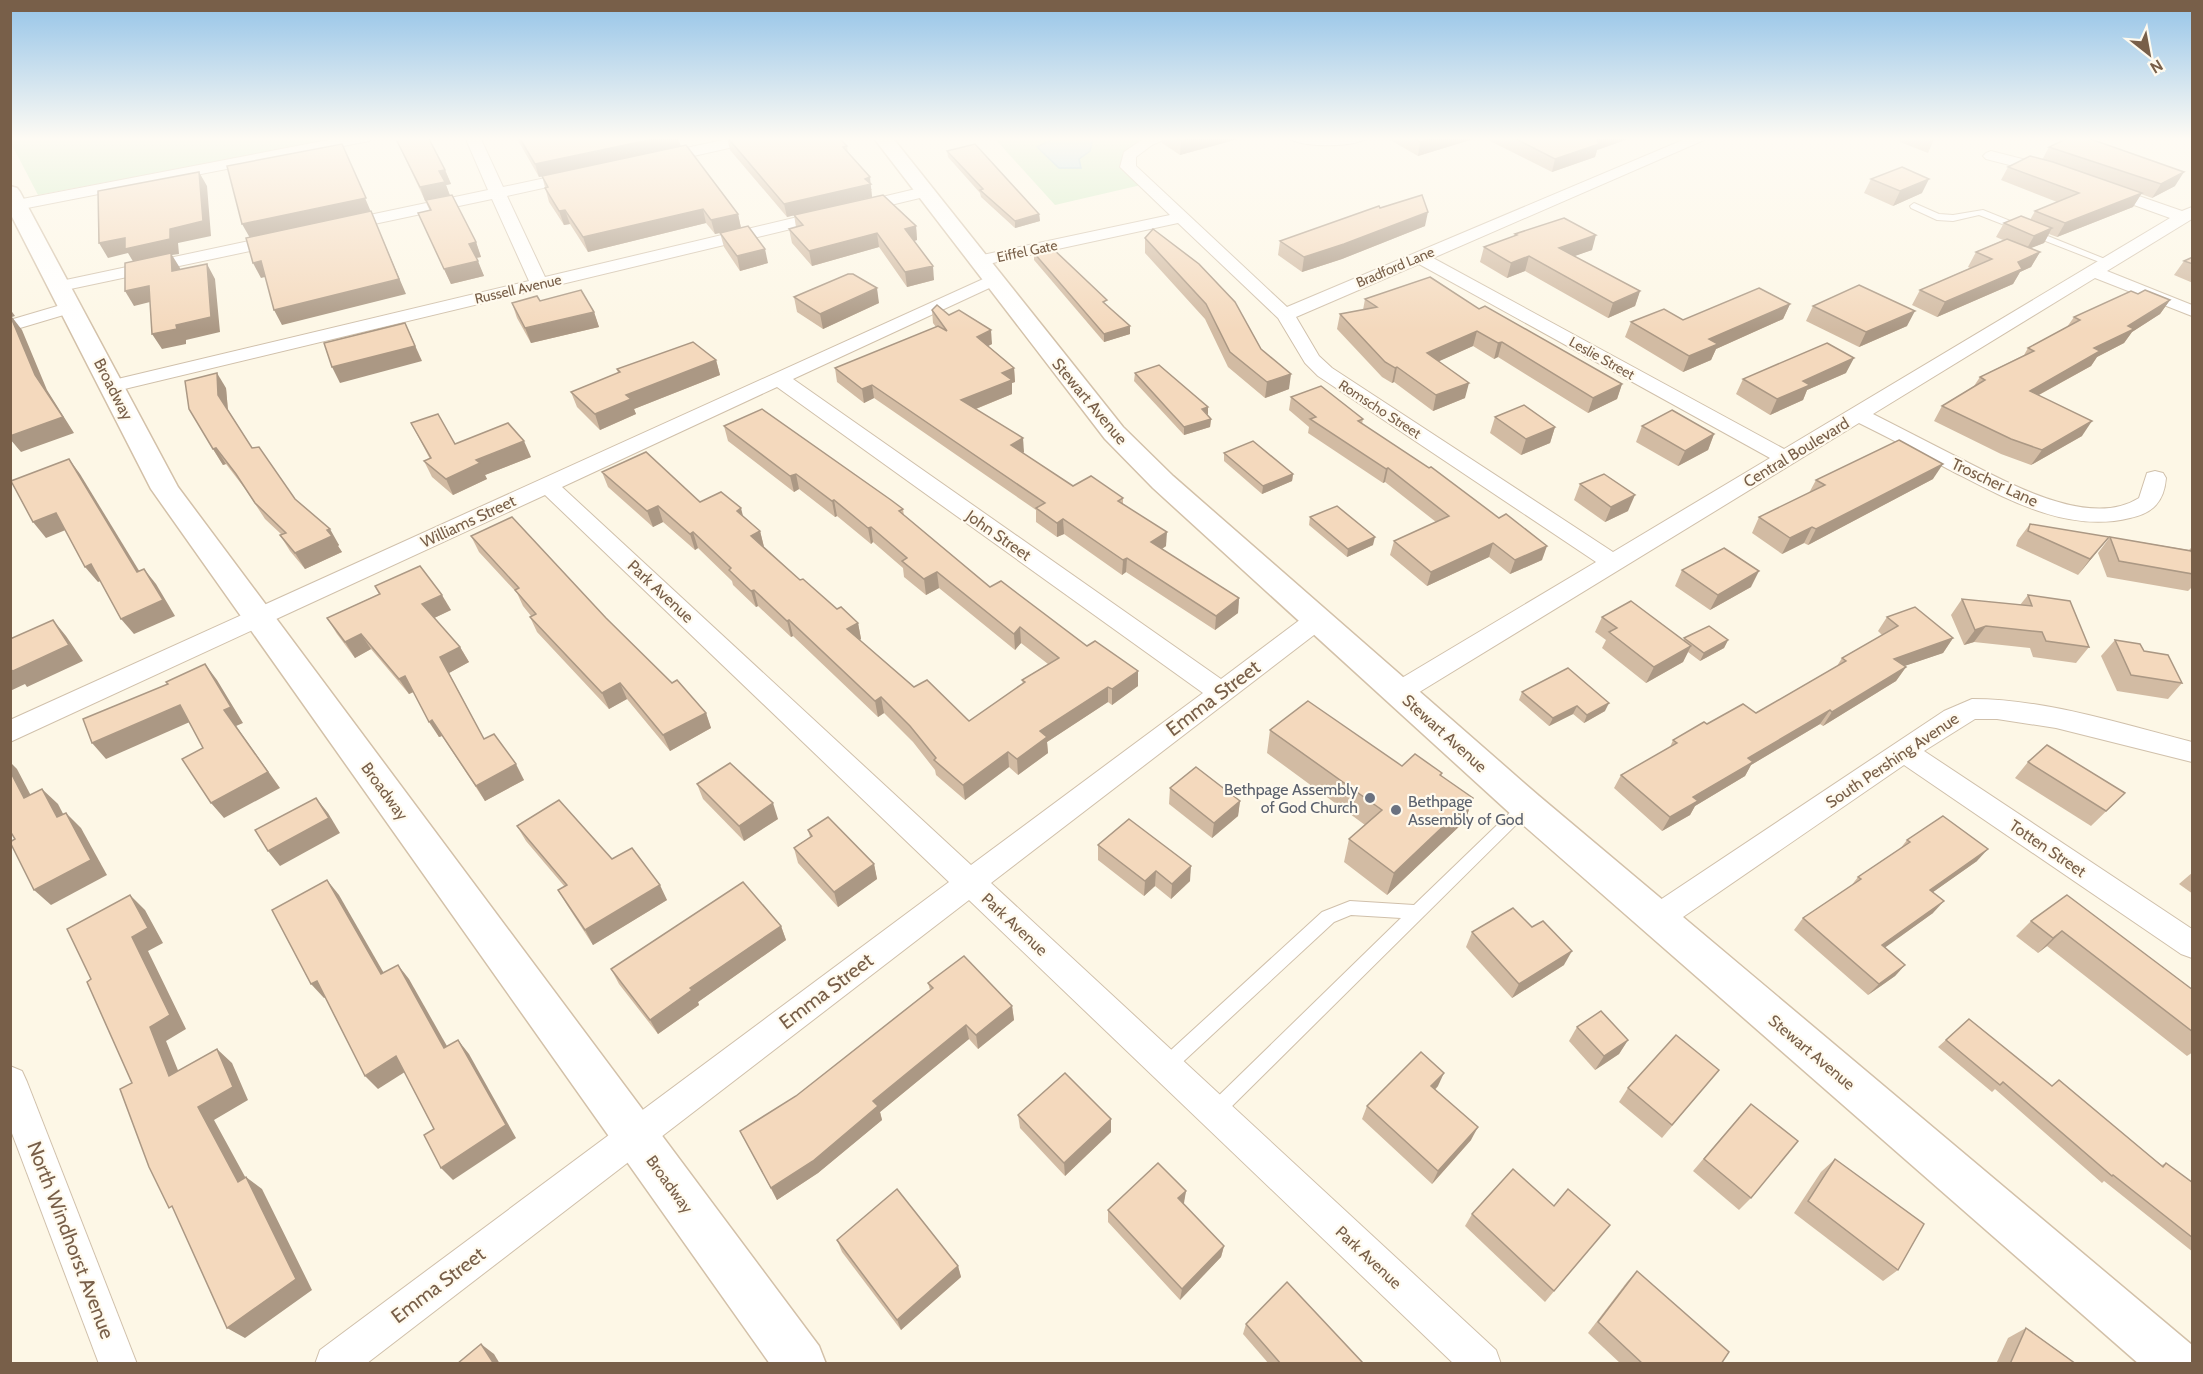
<svg xmlns="http://www.w3.org/2000/svg" width="2203" height="1374" font-family="Cabin,sans-serif">
	<style>
		.green { fill: #cfecc4 }
		.water { fill: #badce8; stroke: #9fcada; stroke-width: 1.5 }
		.lines { fill: none; stroke-linecap: round; stroke-linejoin: round }
		.service-casing { stroke: #d0c0ab; stroke-width: 2 }
		.minor-casing { stroke: #d0c0ab; stroke-width: 2 }
		.secondary-casing { stroke: #d3c1a9; stroke-width: 3 }
		.service { fill: #fff; fill-rule: evenodd }
		.minor { fill: #fff; fill-rule: evenodd }
		.secondary { fill: #fff; fill-rule: evenodd }
		.wall { fill: #d2bba3 }
		.shaded-wall { fill: #ab9884 }
		.building { fill: #f4d9bd; stroke: #ab9884; stroke-width: 1.5 }
		.worship-dot { fill: #6b7280; stroke: #fffaee; stroke-width: 2 }
		.labels { text-anchor: middle; stroke-width: 4.5; stroke-linejoin: round; paint-order: stroke }
		.far-street-label { font-size: 14px; fill: #785f49; stroke: #fffaee }
		.street-label { font-size: 16px; fill: #785f49; stroke: #fffaee }
		.worship-label { font-size: 16px; fill: #5b616d; stroke: #fffaee; text-anchor: end }
		.near-street-label { font-size: 20px; fill: #785f49; stroke: #fffaee }
	</style>
	<rect width="100%" height="100%" fill="#fdf7e6"/>
	<g class="green">
		<path d="M 10,137 L 361,137 L 267,152 L 38,195 L 11,143 Z"/>
		<path d="M 1007,137 L 1152,137 L 1153,138 L 1133,145 L 1121,159 L 1123,169 L 1141,185 L 1055,205 L 996,140 Z"/>
	</g>
	<path class="water" d="M 1057,137 L 1093,138 L 1090,151 L 1079,159 L 1081,168 L 1059,168 L 1037,147 Z"/>
	<g class="lines">
		<defs>
			<g id="service">
				<path d="M 1914,203 L 1939,214 L 1953,215 L 1983,210 L 2115,263 L 2107,265 L 1979,215 L 1953,221 L 1937,220 L 1911,208 L 1910,206 Z"/>
				<path d="M 1526,800 L 1531,802 L 1533,806 L 1531,810 L 1220,1118 L 1214,1121 L 1208,1118 L 1205,1112 L 1208,1106 L 1401,918 L 1351,915 L 1334,922 L 1172,1072 L 1166,1074 L 1160,1072 L 1157,1066 L 1160,1060 L 1322,912 L 1350,901 L 1414,905 L 1521,802 Z"/>
			</g>
			<g id="minor">
				<path d="M 344,137 L 376,137 L 369,141 L 17,210 L 10,207 L 11,202 L 17,200 Z"/>
				<path d="M 465,137 L 480,137 L 503,187 L 578,171 L 586,176 L 584,179 L 507,196 L 545,277 L 924,187 L 932,192 L 924,197 L 112,392 L 105,390 L 102,386 L 105,382 L 529,281 L 492,199 L 341,231 L 333,226 L 341,221 L 488,190 Z"/>
				<path d="M 737,137 L 767,137 L 760,141 L 658,164 L 650,159 L 658,154 Z"/>
				<path d="M 1146,137 L 1170,137 L 1152,145 L 1136,157 L 1136,166 L 1287,307 L 1690,137 L 1711,137 L 1433,258 L 1784,449 L 2170,218 L 2098,192 L 2096,189 L 2098,186 L 2110,186 L 2182,211 L 2192,207 L 2192,219 L 2107,271 L 2192,305 L 2192,316 L 2095,278 L 1873,414 C 1902,429 1930,443 1959,458 C 2005,481 2089,530 2139,498 L 2147,473 L 2155,471 L 2163,473 L 2166,478 C 2164,502 2153,513 2130,518 C 2066,534 2003,497 1948,469 C 1919,453 1889,438 1859,423 L 1408,699 L 1399,701 L 1390,699 L 1386,692 L 1390,685 L 1596,562 L 1318,376 L 1305,363 L 1278,318 L 1178,223 L 979,266 L 973,265 L 970,261 L 973,257 L 1170,215 L 1120,167 L 1124,152 ZM 1419,264 L 1770,458 L 1613,552 L 1332,368 L 1319,356 L 1296,317 Z"/>
				<path d="M 1287,137 L 1368,137 C 1357,148 1298,148 1287,137 Z"/>
				<path d="M 1991,151 L 2058,168 L 2061,171 L 2053,176 L 1986,159 L 1983,156 L 1986,153 Z"/>
				<path d="M 282,234 L 290,239 L 288,243 L 61,291 L 55,290 L 52,286 L 55,282 L 61,281 Z"/>
				<path d="M 992,275 L 998,276 L 1001,280 L 998,284 L 793,379 L 1221,679 L 1309,613 L 1318,611 L 1327,613 L 1330,619 L 1327,625 L 991,883 L 1496,1350 L 1501,1364 L 1454,1364 L 969,900 L 366,1364 L 315,1364 L 320,1350 L 949,882 L 545,495 L 10,742 L 10,720 ZM 777,387 L 1203,693 L 971,865 L 562,487 Z"/>
				<path d="M 71,302 L 77,303 L 80,307 L 77,311 L 10,331 L 10,320 Z"/>
				<path d="M 1972,699 C 2046,699 2121,724 2192,742 L 2192,762 L 2056,728 L 1997,719 L 1975,719 L 1924,751 L 2192,929 L 2192,958 L 2181,954 L 1904,765 L 1667,928 L 1656,932 L 1645,928 L 1641,919 L 1645,910 L 1944,711 Z"/>
				<path d="M 10,1066 L 22,1071 L 27,1082 L 137,1364 L 99,1364 L 10,1128 Z"/>
			</g>
			<g id="secondary">
				<path d="M 873,137 L 892,137 L 1123,427 L 1173,476 L 1539,796 L 2192,1345 L 2192,1364 L 2139,1364 L 1513,816 L 1153,488 L 1105,439 Z"/>
				<path d="M 10,186 L 17,188 L 20,192 L 178,487 L 819,1346 L 826,1364 L 770,1364 L 151,489 L 10,213 Z"/>
			</g>
		</defs>
		<use href="#service" class="service-casing"/>
		<use href="#minor" class="minor-casing"/>
		<use href="#secondary" class="secondary-casing"/>
		<use href="#service" class="service"/>
		<use href="#minor" class="minor"/>
		<use href="#secondary" class="secondary"/>
	</g>
	<g class="wall">
		<path d="M 395,137 L 445,170 L 451,184 L 446,185 L 450,195 L 476,242 L 481,257 L 476,258 L 484,276 L 451,284 L 418,213 L 430,211 Z"/>
		<path d="M 516,137 L 678,137 L 680,146 L 738,214 L 741,228 L 768,263 L 740,271 L 724,247 L 720,233 L 715,234 L 706,223 L 588,252 L 570,224 L 564,225 L 549,202 L 542,176 L 539,177 Z"/>
		<path d="M 727,137 L 847,146 L 848,153 L 872,190 L 871,190 L 872,197 L 916,226 L 917,240 L 914,241 L 934,280 L 907,287 L 879,247 L 812,266 L 792,243 L 789,229 L 796,227 L 794,215 L 787,217 L 730,150 Z"/>
		<path d="M 1163,137 L 1238,137 L 1238,139 L 1180,155 L 1162,143 Z"/>
		<path d="M 1385,137 L 1480,137 L 1418,156 Z"/>
		<path d="M 1482,137 L 1634,137 L 1597,150 L 1595,157 L 1552,172 Z"/>
		<path d="M 1901,137 L 1935,137 L 1928,153 L 1900,142 Z"/>
		<path d="M 2049,147 L 2175,186 L 2152,198 L 2141,194 L 2133,207 L 2057,237 L 2049,234 L 2044,243 L 2030,248 L 2040,252 L 2031,267 L 2020,272 L 2013,284 L 1937,317 L 1912,305 L 1920,290 L 1970,268 L 1968,267 L 1976,252 L 2003,240 L 1996,237 L 2004,223 L 2030,220 L 2035,211 L 2057,202 L 2001,180 L 2008,167 L 2042,160 Z"/>
		<path d="M 947,151 L 1039,214 L 1040,221 L 1015,228 L 981,197 L 980,193 L 948,157 Z"/>
		<path d="M 1871,179 L 1922,193 L 1893,206 L 1864,193 Z"/>
		<path d="M 1380,208 L 1425,226 L 1342,259 L 1302,272 L 1278,255 L 1280,241 Z"/>
		<path d="M 1515,234 L 1592,250 L 1574,256 L 1640,291 L 1635,306 L 1608,318 L 1525,271 L 1507,278 L 1480,262 L 1484,247 L 1514,236 Z"/>
		<path d="M 1145,238 L 1261,349 L 1289,389 L 1265,398 L 1228,367 L 1205,319 L 1145,253 Z"/>
		<path d="M 1034,253 L 1130,326 L 1130,334 L 1104,342 L 1034,260 Z"/>
		<path d="M 2193,257 L 2193,283 L 2174,275 L 2184,261 Z"/>
		<path d="M 2138,294 L 2170,300 L 2160,314 L 2132,332 L 2124,343 L 2097,357 L 2091,366 L 2039,395 L 2082,436 L 2031,465 L 2001,454 L 1934,421 L 1942,406 L 1974,386 L 1980,377 L 2024,355 L 2028,348 L 2067,327 L 2074,317 Z"/>
		<path d="M 794,297 L 879,303 L 823,329 L 797,312 Z"/>
		<path d="M 1365,299 L 1479,309 L 1622,384 L 1617,399 L 1588,413 L 1498,357 L 1494,359 L 1473,346 L 1439,361 L 1465,398 L 1433,411 L 1394,382 L 1392,383 L 1382,377 L 1337,329 L 1340,314 L 1363,310 Z"/>
		<path d="M 540,301 L 594,312 L 599,327 L 531,343 L 517,318 L 512,303 Z"/>
		<path d="M 1790,304 L 1783,319 L 1716,349 L 1711,360 L 1683,372 L 1625,337 L 1631,322 L 1683,320 Z"/>
		<path d="M 1813,306 L 1907,326 L 1859,347 L 1806,321 Z"/>
		<path d="M 932,310 L 949,315 L 992,344 L 988,346 L 1014,368 L 1015,382 L 1012,383 L 1012,394 L 976,409 L 1024,452 L 1023,453 L 1073,486 L 1123,498 L 1123,504 L 1166,546 L 1162,549 L 1239,598 L 1238,613 L 1215,630 L 1126,572 L 1122,575 L 1064,534 L 1057,537 L 1036,522 L 1036,510 L 874,398 L 864,403 L 837,382 L 835,368 L 936,327 L 933,323 Z"/>
		<path d="M 716,360 L 720,375 L 634,409 L 636,414 L 600,430 L 577,407 L 571,392 L 618,373 L 617,369 Z"/>
		<path d="M 1135,373 L 1207,415 L 1211,419 L 1210,427 L 1184,435 L 1134,381 Z"/>
		<path d="M 1846,373 L 1807,390 L 1803,400 L 1770,415 L 1736,394 L 1743,379 Z"/>
		<path d="M 226,388 L 228,410 L 252,448 L 295,499 L 339,545 L 338,546 L 342,552 L 305,569 L 290,551 L 280,535 L 282,535 L 265,519 L 246,490 L 226,464 L 223,465 L 213,449 Z"/>
		<path d="M 1291,397 L 1363,419 L 1362,424 L 1542,560 L 1510,574 L 1489,557 L 1427,586 L 1390,555 L 1394,541 L 1436,522 L 1385,482 L 1383,483 L 1308,433 L 1309,427 L 1289,410 Z"/>
		<path d="M 1495,417 L 1555,427 L 1550,443 L 1521,455 L 1490,433 Z"/>
		<path d="M 411,423 L 455,444 L 531,457 L 485,475 L 487,479 L 453,495 L 432,477 L 424,461 L 430,459 Z"/>
		<path d="M 724,426 L 903,509 L 904,516 L 990,587 L 1087,646 L 1138,671 L 1138,686 L 1112,705 L 1108,702 L 1047,742 L 1048,753 L 1018,775 L 1009,767 L 965,800 L 936,775 L 935,770 L 913,742 L 884,713 L 878,717 L 793,636 L 791,637 L 758,606 L 756,607 L 733,585 L 732,581 L 698,548 L 695,550 L 663,522 L 653,527 L 608,487 L 602,472 L 743,516 L 760,531 L 764,547 L 800,580 L 837,609 L 858,623 L 861,639 L 860,640 L 914,687 L 969,721 L 1023,684 L 1022,680 L 1048,664 L 1021,643 L 1015,650 L 939,588 L 926,595 L 904,577 L 903,568 L 873,542 L 871,544 L 837,516 L 835,517 L 799,489 L 794,492 L 728,441 Z"/>
		<path d="M 1642,426 L 1714,434 L 1708,450 L 1678,466 L 1636,442 Z"/>
		<path d="M 1224,453 L 1293,474 L 1292,481 L 1262,494 L 1224,461 Z"/>
		<path d="M 1933,479 L 1808,545 L 1804,543 L 1782,554 L 1752,533 L 1759,517 L 1809,493 L 1816,480 Z"/>
		<path d="M 1580,484 L 1628,511 L 1605,522 L 1574,500 Z"/>
		<path d="M 1310,517 L 1373,545 L 1347,557 L 1309,525 Z"/>
		<path d="M 2030,524 L 2096,553 L 2078,575 L 2016,546 L 2018,540 Z"/>
		<path d="M 471,536 L 606,618 L 672,683 L 706,713 L 711,728 L 670,751 L 627,699 L 609,709 L 537,632 L 530,617 L 531,616 L 523,606 L 517,593 L 479,552 Z"/>
		<path d="M 2110,537 L 2189,550 L 2193,546 L 2193,586 L 2188,591 L 2107,577 L 2098,553 Z"/>
		<path d="M 1682,570 L 1751,587 L 1710,610 L 1675,586 Z"/>
		<path d="M 375,586 L 451,610 L 434,618 L 460,647 L 469,662 L 449,673 L 484,739 L 524,780 L 485,801 L 442,736 L 439,737 L 414,692 L 409,694 L 371,649 L 355,658 L 337,634 L 327,618 L 379,594 Z"/>
		<path d="M 2028,595 L 2089,647 L 2076,663 L 2033,657 L 2030,648 L 1974,642 L 1964,645 L 1951,615 L 1962,599 L 2020,605 Z"/>
		<path d="M 1602,617 L 1684,640 L 1684,638 L 1728,640 L 1724,648 L 1700,661 L 1688,652 L 1683,662 L 1646,683 L 1602,648 L 1606,640 L 1595,632 Z"/>
		<path d="M 1887,617 L 1953,638 L 1943,653 L 1904,666 L 1906,667 L 1896,681 L 1823,726 L 1820,724 L 1751,765 L 1745,776 L 1695,806 L 1690,815 L 1662,831 L 1614,788 L 1621,775 L 1670,747 L 1673,740 L 1707,724 L 1756,713 L 1837,666 L 1842,658 L 1882,635 L 1878,631 Z"/>
		<path d="M 2115,640 L 2182,683 L 2168,699 L 2117,691 L 2101,656 Z"/>
		<path d="M 1522,692 L 1605,711 L 1584,723 L 1573,714 L 1549,726 L 1519,700 Z"/>
		<path d="M 1270,730 L 1402,766 L 1442,773 L 1441,776 L 1473,798 L 1465,821 L 1387,895 L 1344,862 L 1349,839 L 1365,825 L 1267,753 Z"/>
		<path d="M 2028,762 L 2125,793 L 2091,826 L 2015,778 Z"/>
		<path d="M 697,784 L 778,819 L 744,841 L 703,799 Z"/>
		<path d="M 1170,788 L 1240,801 L 1238,816 L 1212,838 L 1169,804 Z"/>
		<path d="M 517,826 L 612,859 L 667,900 L 593,945 L 567,905 L 558,890 L 565,887 L 526,841 Z"/>
		<path d="M 808,830 L 874,864 L 877,879 L 838,907 L 798,863 L 794,848 L 810,837 Z"/>
		<path d="M 1907,840 L 1977,861 L 1933,892 L 1933,913 L 1885,947 L 1905,965 L 1895,976 L 1868,995 L 1794,930 L 1803,918 L 1851,886 L 1858,877 L 1900,849 Z"/>
		<path d="M 1098,845 L 1190,881 L 1171,899 L 1155,886 L 1144,896 L 1098,860 Z"/>
		<path d="M 2193,872 L 2193,894 L 2179,884 Z"/>
		<path d="M 2067,895 L 2193,990 L 2193,1052 L 2187,1056 L 2047,946 L 2038,953 L 2016,936 L 2031,921 Z"/>
		<path d="M 781,926 L 786,940 L 698,1002 L 699,1005 L 658,1034 L 619,984 L 611,969 Z"/>
		<path d="M 1472,932 L 1564,965 L 1512,998 L 1466,947 Z"/>
		<path d="M 928,983 L 1012,1006 L 1014,1020 L 978,1049 L 969,1039 L 880,1112 L 882,1120 L 818,1173 L 777,1200 L 740,1131 L 796,1096 L 930,990 Z"/>
		<path d="M 1969,1019 L 2052,1086 L 2162,1165 L 2166,1163 L 2193,1183 L 2193,1252 L 2104,1181 L 2102,1183 L 1995,1089 L 1992,1092 L 1938,1047 Z"/>
		<path d="M 1577,1027 L 1628,1040 L 1619,1054 L 1595,1070 L 1569,1041 Z"/>
		<path d="M 1719,1070 L 1662,1138 L 1619,1102 L 1628,1088 Z"/>
		<path d="M 1438,1086 L 1435,1090 L 1471,1140 L 1432,1184 L 1362,1119 L 1367,1106 Z"/>
		<path d="M 1018,1115 L 1111,1119 L 1111,1132 L 1065,1176 L 1020,1128 Z"/>
		<path d="M 1739,1117 L 1751,1198 L 1739,1210 L 1693,1171 Z"/>
		<path d="M 1835,1159 L 1898,1270 L 1883,1281 L 1794,1213 L 1821,1172 Z"/>
		<path d="M 1186,1191 L 1183,1204 L 1224,1246 L 1221,1257 L 1180,1300 L 1108,1222 L 1108,1210 Z"/>
		<path d="M 1472,1214 L 1610,1225 L 1545,1302 L 1465,1226 Z"/>
		<path d="M 837,1240 L 958,1266 L 961,1277 L 901,1330 L 842,1252 Z"/>
		<path d="M 1637,1271 L 1721,1364 L 1621,1364 L 1588,1333 L 1627,1282 Z"/>
		<path d="M 1246,1324 L 1361,1364 L 1269,1364 L 1243,1334 Z"/>
		<path d="M 2026,1328 L 2076,1364 L 1996,1364 L 2008,1338 Z"/>
	</g>
	<g class="shaded-wall">
		<path d="M 663,137 L 678,137 L 681,147 L 539,177 L 535,164 Z"/>
		<path d="M 1196,137 L 1238,137 L 1238,139 L 1180,155 L 1181,141 Z"/>
		<path d="M 1436,137 L 1480,137 L 1418,156 L 1420,142 Z"/>
		<path d="M 1599,137 L 1634,137 L 1597,150 L 1595,157 L 1552,172 L 1555,159 Z"/>
		<path d="M 342,144 L 406,294 L 282,325 L 274,310 L 399,279 L 250,238 L 242,224 Z"/>
		<path d="M 445,170 L 451,184 L 446,185 L 450,196 L 425,201 L 420,187 L 439,171 Z"/>
		<path d="M 199,172 L 207,186 L 211,236 L 178,243 L 179,254 L 172,255 L 180,268 L 181,286 L 134,263 L 128,253 L 108,258 L 99,243 L 170,229 Z"/>
		<path d="M 2184,172 L 2175,186 L 2152,198 L 2161,184 Z"/>
		<path d="M 870,177 L 872,197 L 787,217 L 784,204 Z"/>
		<path d="M 1929,179 L 1922,193 L 1893,206 L 1900,191 Z"/>
		<path d="M 2142,193 L 2133,207 L 2057,237 L 2065,223 Z"/>
		<path d="M 703,209 L 706,223 L 588,252 L 583,237 Z"/>
		<path d="M 565,210 L 570,224 L 564,225 L 559,211 Z"/>
		<path d="M 1428,212 L 1425,226 L 1342,259 L 1302,272 L 1304,257 Z"/>
		<path d="M 738,214 L 741,228 L 715,234 L 711,220 Z"/>
		<path d="M 1039,214 L 1040,221 L 1015,228 L 1015,221 Z"/>
		<path d="M 916,226 L 917,240 L 907,243 L 905,229 Z"/>
		<path d="M 2052,228 L 2044,243 L 2026,250 L 2034,236 Z"/>
		<path d="M 877,233 L 879,247 L 812,266 L 809,251 Z"/>
		<path d="M 1596,235 L 1592,250 L 1555,263 L 1559,248 Z"/>
		<path d="M 476,242 L 481,257 L 475,258 L 469,244 Z"/>
		<path d="M 765,249 L 768,263 L 740,271 L 737,256 Z"/>
		<path d="M 2040,252 L 2031,267 L 2020,272 L 2013,284 L 1937,317 L 1945,302 L 2018,262 Z"/>
		<path d="M 1529,256 L 1525,271 L 1507,278 L 1511,263 Z"/>
		<path d="M 261,261 L 269,276 L 261,278 L 253,263 Z"/>
		<path d="M 478,261 L 484,276 L 451,284 L 444,269 Z"/>
		<path d="M 207,264 L 215,279 L 220,332 L 186,340 L 186,344 L 162,349 L 152,334 L 176,325 Z"/>
		<path d="M 933,266 L 934,280 L 907,287 L 905,272 Z"/>
		<path d="M 149,286 L 158,300 L 134,306 L 125,291 Z"/>
		<path d="M 877,288 L 879,303 L 823,329 L 820,314 Z"/>
		<path d="M 1640,291 L 1635,306 L 1608,318 L 1613,303 Z"/>
		<path d="M 2170,300 L 2160,314 L 2132,332 L 2124,343 L 2097,357 L 2091,366 L 2020,405 L 2030,391 L 2128,326 Z"/>
		<path d="M 1790,304 L 1783,319 L 1716,349 L 1711,360 L 1683,372 L 1689,356 L 1709,339 Z"/>
		<path d="M 10,309 L 15,316 L 12,317 L 22,330 L 47,390 L 74,433 L 21,452 L 10,439 L 10,436 L 35,375 L 10,318 Z"/>
		<path d="M 1915,311 L 1907,326 L 1859,347 L 1866,332 Z"/>
		<path d="M 594,312 L 599,327 L 531,343 L 525,328 Z"/>
		<path d="M 405,323 L 422,361 L 340,383 L 332,367 Z"/>
		<path d="M 1130,326 L 1130,334 L 1104,342 L 1104,334 Z"/>
		<path d="M 991,330 L 992,344 L 978,351 L 977,337 Z"/>
		<path d="M 1477,331 L 1473,346 L 1424,368 L 1427,353 Z"/>
		<path d="M 1502,342 L 1498,357 L 1494,359 L 1498,343 Z"/>
		<path d="M 1854,358 L 1846,373 L 1807,390 L 1803,400 L 1770,415 L 1777,399 L 1803,381 Z"/>
		<path d="M 716,360 L 720,375 L 634,409 L 636,414 L 600,430 L 595,414 L 626,395 Z"/>
		<path d="M 1397,367 L 1394,382 L 1392,383 L 1395,368 Z"/>
		<path d="M 1014,368 L 1015,382 L 1012,383 L 1012,394 L 963,414 L 961,400 L 1002,373 Z"/>
		<path d="M 217,373 L 226,388 L 228,411 L 218,395 Z"/>
		<path d="M 1291,374 L 1289,389 L 1265,398 L 1267,382 Z"/>
		<path d="M 1469,383 L 1465,398 L 1433,411 L 1436,395 Z"/>
		<path d="M 1622,384 L 1617,399 L 1588,413 L 1593,398 Z"/>
		<path d="M 872,385 L 874,398 L 864,403 L 862,389 Z"/>
		<path d="M 1208,407 L 1208,415 L 1202,409 Z"/>
		<path d="M 1211,419 L 1210,427 L 1184,435 L 1184,427 Z"/>
		<path d="M 2092,421 L 2082,436 L 2031,465 L 2042,450 Z"/>
		<path d="M 1555,427 L 1550,443 L 1521,455 L 1526,439 Z"/>
		<path d="M 1714,434 L 1708,450 L 1678,466 L 1685,451 Z"/>
		<path d="M 1023,438 L 1024,452 L 1012,459 L 1011,445 Z"/>
		<path d="M 524,441 L 531,457 L 485,475 L 487,479 L 453,495 L 446,479 L 476,460 Z"/>
		<path d="M 216,448 L 226,464 L 223,465 L 213,449 Z"/>
		<path d="M 69,459 L 80,474 L 149,587 L 137,572 Z"/>
		<path d="M 1943,464 L 1933,479 L 1808,545 L 1816,529 Z"/>
		<path d="M 1388,468 L 1385,482 L 1383,483 L 1386,469 Z"/>
		<path d="M 796,474 L 799,489 L 794,492 L 790,476 Z"/>
		<path d="M 1293,474 L 1292,481 L 1262,494 L 1263,486 Z"/>
		<path d="M 1635,495 L 1628,511 L 1605,522 L 1611,507 Z"/>
		<path d="M 834,500 L 837,516 L 835,517 L 832,501 Z"/>
		<path d="M 658,506 L 663,522 L 653,527 L 647,511 Z"/>
		<path d="M 741,508 L 745,524 L 737,511 Z"/>
		<path d="M 56,513 L 68,529 L 46,538 L 33,522 Z"/>
		<path d="M 1063,519 L 1064,534 L 1057,537 L 1057,523 Z"/>
		<path d="M 871,527 L 873,542 L 871,544 L 868,528 Z"/>
		<path d="M 1812,527 L 1804,543 L 1782,554 L 1790,538 Z"/>
		<path d="M 330,529 L 339,545 L 338,546 L 342,552 L 305,569 L 295,553 Z"/>
		<path d="M 760,531 L 764,547 L 751,536 Z"/>
		<path d="M 693,532 L 698,548 L 695,550 L 690,534 Z"/>
		<path d="M 1167,532 L 1166,546 L 1150,557 L 1151,542 Z"/>
		<path d="M 1375,537 L 1373,545 L 1347,557 L 1348,549 Z"/>
		<path d="M 2109,537 L 2096,553 L 2078,575 L 2090,559 Z"/>
		<path d="M 1493,543 L 1489,557 L 1427,586 L 1431,572 Z"/>
		<path d="M 1547,546 L 1542,560 L 1510,574 L 1515,560 Z"/>
		<path d="M 1127,558 L 1126,572 L 1122,575 L 1123,560 Z"/>
		<path d="M 91,564 L 103,580 L 98,582 L 85,567 Z"/>
		<path d="M 144,569 L 156,584 L 175,616 L 134,634 L 121,619 Z"/>
		<path d="M 1759,571 L 1751,587 L 1710,610 L 1718,595 Z"/>
		<path d="M 937,572 L 939,588 L 926,595 L 924,579 Z"/>
		<path d="M 754,590 L 758,606 L 756,607 L 751,591 Z"/>
		<path d="M 442,595 L 451,610 L 430,620 L 422,604 Z"/>
		<path d="M 1239,598 L 1238,613 L 1215,630 L 1216,616 Z"/>
		<path d="M 53,620 L 66,636 L 83,661 L 27,687 L 25,684 L 10,691 L 10,669 Z"/>
		<path d="M 789,620 L 793,636 L 791,637 L 787,621 Z"/>
		<path d="M 858,623 L 861,639 L 851,645 L 847,629 Z"/>
		<path d="M 1986,626 L 1974,642 L 1964,645 L 1975,630 Z"/>
		<path d="M 1020,627 L 1021,643 L 1015,650 L 1014,634 Z"/>
		<path d="M 361,634 L 371,649 L 355,658 L 345,642 Z"/>
		<path d="M 1953,638 L 1943,653 L 1884,673 L 1894,659 Z"/>
		<path d="M 1728,640 L 1724,648 L 1700,661 L 1704,653 Z"/>
		<path d="M 1691,646 L 1683,662 L 1646,683 L 1654,667 Z"/>
		<path d="M 460,647 L 469,662 L 449,673 L 440,657 Z"/>
		<path d="M 205,664 L 217,680 L 243,723 L 236,726 L 280,788 L 224,818 L 211,803 L 224,710 Z"/>
		<path d="M 1906,667 L 1896,681 L 1823,726 L 1832,712 Z"/>
		<path d="M 1138,671 L 1138,686 L 1112,705 L 1112,689 Z"/>
		<path d="M 405,676 L 415,691 L 409,694 L 399,679 Z"/>
		<path d="M 620,683 L 627,699 L 609,709 L 602,693 Z"/>
		<path d="M 1108,687 L 1108,702 L 1047,742 L 1048,753 L 1018,775 L 1017,759 L 1040,731 Z"/>
		<path d="M 881,697 L 884,713 L 878,717 L 875,701 Z"/>
		<path d="M 1609,703 L 1605,711 L 1584,723 L 1587,715 Z"/>
		<path d="M 180,705 L 192,721 L 106,759 L 92,743 Z"/>
		<path d="M 1577,706 L 1573,714 L 1549,726 L 1553,718 Z"/>
		<path d="M 1830,710 L 1820,724 L 1751,765 L 1745,776 L 1695,806 L 1690,815 L 1662,831 L 1670,817 L 1693,797 L 1748,758 Z"/>
		<path d="M 706,713 L 711,728 L 670,751 L 663,735 Z"/>
		<path d="M 432,720 L 442,736 L 439,737 L 429,722 Z"/>
		<path d="M 1008,752 L 1009,767 L 965,800 L 963,785 Z"/>
		<path d="M 10,762 L 17,769 L 40,813 L 24,798 L 10,771 Z"/>
		<path d="M 516,764 L 524,780 L 485,801 L 476,786 Z"/>
		<path d="M 42,789 L 58,804 L 73,833 L 57,817 Z"/>
		<path d="M 316,798 L 328,813 L 340,833 L 280,866 L 268,851 Z"/>
		<path d="M 1473,798 L 1465,821 L 1387,895 L 1394,873 Z"/>
		<path d="M 1240,801 L 1238,816 L 1212,838 L 1214,823 Z"/>
		<path d="M 773,803 L 778,819 L 744,841 L 739,826 Z"/>
		<path d="M 66,813 L 81,828 L 107,875 L 51,905 L 34,890 Z"/>
		<path d="M 1988,849 L 1977,861 L 1919,902 L 1930,890 Z"/>
		<path d="M 874,864 L 877,879 L 838,907 L 834,892 Z"/>
		<path d="M 1191,866 L 1190,881 L 1171,899 L 1172,884 Z"/>
		<path d="M 1156,871 L 1155,886 L 1144,896 L 1145,881 Z"/>
		<path d="M 327,880 L 339,895 L 393,989 L 381,974 Z"/>
		<path d="M 660,885 L 667,900 L 593,945 L 585,930 Z"/>
		<path d="M 130,895 L 145,910 L 163,943 L 148,951 L 186,1029 L 166,1041 L 186,1090 L 169,1076 L 150,1027 L 132,937 Z"/>
		<path d="M 1944,901 L 1933,913 L 1872,957 L 1882,945 Z"/>
		<path d="M 781,926 L 786,940 L 698,1002 L 699,1005 L 658,1034 L 650,1020 L 690,988 Z"/>
		<path d="M 2062,931 L 2047,946 L 2038,953 L 2053,938 Z"/>
		<path d="M 1572,951 L 1564,965 L 1512,998 L 1519,984 Z"/>
		<path d="M 398,965 L 409,979 L 456,1062 L 444,1048 Z"/>
		<path d="M 1905,965 L 1895,976 L 1868,995 L 1879,984 Z"/>
		<path d="M 317,981 L 330,995 L 324,998 L 311,984 Z"/>
		<path d="M 1012,1006 L 1014,1020 L 978,1049 L 976,1035 Z"/>
		<path d="M 966,1025 L 969,1039 L 880,1112 L 882,1120 L 818,1173 L 777,1200 L 771,1188 L 873,1101 Z"/>
		<path d="M 458,1040 L 469,1054 L 516,1138 L 453,1180 L 441,1168 Z"/>
		<path d="M 1628,1040 L 1619,1054 L 1595,1070 L 1604,1056 Z"/>
		<path d="M 217,1049 L 232,1063 L 248,1100 L 214,1120 L 249,1184 L 246,1177 L 262,1189 L 312,1290 L 245,1338 L 227,1328 L 238,1182 L 198,1107 Z"/>
		<path d="M 396,1056 L 408,1070 L 378,1089 L 365,1076 Z"/>
		<path d="M 1444,1073 L 1438,1086 L 1425,1099 L 1431,1086 Z"/>
		<path d="M 1111,1119 L 1111,1132 L 1065,1176 L 1064,1163 Z"/>
		<path d="M 1478,1127 L 1471,1140 L 1432,1184 L 1438,1171 Z"/>
		<path d="M 1186,1191 L 1184,1203 L 1176,1210 L 1178,1198 Z"/>
		<path d="M 1224,1246 L 1221,1257 L 1180,1300 L 1182,1289 Z"/>
		<path d="M 958,1266 L 961,1277 L 901,1330 L 897,1320 Z"/>
		<path d="M 481,1344 L 494,1354 L 500,1364 L 494,1364 Z"/>
	</g>
	<g class="building">
		<path d="M 395,137 L 428,137 L 445,170 L 439,171 L 445,182 L 420,187 Z"/>
		<path d="M 519,137 L 663,137 L 535,164 Z"/>
		<path d="M 727,137 L 838,137 L 847,146 L 843,147 L 870,177 L 865,179 L 871,184 L 784,204 Z"/>
		<path d="M 1175,137 L 1196,137 L 1181,141 Z"/>
		<path d="M 1412,137 L 1436,137 L 1420,142 Z"/>
		<path d="M 1512,137 L 1599,137 L 1596,138 L 1599,144 L 1555,159 Z"/>
		<path d="M 2070,137 L 2085,137 L 2184,172 L 2161,184 L 2049,147 Z"/>
		<path d="M 342,144 L 366,198 L 242,224 L 227,166 Z"/>
		<path d="M 975,144 L 1039,214 L 1015,221 L 980,190 L 983,189 L 947,151 Z"/>
		<path d="M 686,145 L 738,214 L 711,220 L 703,209 L 583,237 L 565,210 L 559,211 L 545,188 L 548,187 L 542,176 Z"/>
		<path d="M 2030,156 L 2053,162 L 2142,193 L 2065,223 L 2035,211 L 2079,193 L 2008,167 Z"/>
		<path d="M 1902,167 L 1929,179 L 1900,191 L 1871,179 Z"/>
		<path d="M 199,172 L 203,221 L 170,229 L 170,239 L 125,249 L 125,238 L 99,243 L 98,191 Z"/>
		<path d="M 452,195 L 476,242 L 469,244 L 478,261 L 444,269 L 418,213 L 431,210 L 426,200 Z"/>
		<path d="M 883,195 L 916,226 L 905,229 L 933,266 L 905,272 L 877,233 L 809,251 L 789,229 L 803,225 L 794,215 Z"/>
		<path d="M 1422,195 L 1428,212 L 1344,244 L 1304,257 L 1280,241 L 1379,206 L 1380,208 Z"/>
		<path d="M 371,211 L 399,279 L 274,310 L 261,261 L 253,263 L 246,238 Z"/>
		<path d="M 2021,216 L 2052,228 L 2034,236 L 2004,223 Z"/>
		<path d="M 1564,218 L 1596,235 L 1559,248 L 1640,291 L 1613,303 L 1529,256 L 1511,263 L 1484,247 L 1517,235 L 1515,234 Z"/>
		<path d="M 748,226 L 765,249 L 737,256 L 720,233 Z"/>
		<path d="M 1153,229 L 1199,264 L 1235,302 L 1261,349 L 1291,374 L 1267,382 L 1230,352 L 1206,304 L 1145,238 Z"/>
		<path d="M 2007,239 L 2040,252 L 2018,262 L 2022,269 L 1945,302 L 1920,290 L 1992,259 L 1976,252 Z"/>
		<path d="M 1050,246 L 1107,300 L 1103,302 L 1130,326 L 1104,334 L 1034,253 L 1039,248 Z"/>
		<path d="M 171,253 L 172,271 L 207,264 L 211,317 L 176,325 L 177,329 L 152,334 L 149,286 L 125,291 L 125,263 Z"/>
		<path d="M 2193,257 L 2193,264 L 2184,261 Z"/>
		<path d="M 848,274 L 853,274 L 877,288 L 820,314 L 794,297 Z"/>
		<path d="M 1430,277 L 1479,309 L 1485,306 L 1622,384 L 1593,398 L 1502,342 L 1498,343 L 1477,331 L 1427,353 L 1469,383 L 1436,395 L 1397,367 L 1395,368 L 1385,362 L 1340,314 L 1377,307 L 1365,299 Z"/>
		<path d="M 1859,285 L 1915,311 L 1866,332 L 1813,306 Z"/>
		<path d="M 1759,288 L 1790,304 L 1709,339 L 1718,344 L 1689,356 L 1631,322 L 1664,309 L 1683,320 Z"/>
		<path d="M 581,290 L 594,312 L 525,328 L 512,303 L 537,296 L 540,301 Z"/>
		<path d="M 2145,290 L 2170,300 L 2128,326 L 2134,329 L 2094,348 L 2100,351 L 2030,391 L 2092,421 L 2042,450 L 2011,439 L 1942,406 L 1985,380 L 1980,377 L 2034,351 L 2028,348 L 2080,320 L 2074,317 L 2131,291 L 2138,294 Z"/>
		<path d="M 937,305 L 949,315 L 959,310 L 991,330 L 977,337 L 1014,368 L 1002,373 L 1012,380 L 961,400 L 1023,438 L 1011,445 L 1073,486 L 1091,476 L 1123,498 L 1118,501 L 1167,532 L 1151,542 L 1239,598 L 1216,616 L 1127,558 L 1123,560 L 1063,519 L 1057,523 L 1036,508 L 1045,503 L 872,385 L 862,389 L 835,368 L 938,326 L 947,331 L 932,310 Z"/>
		<path d="M 10,315 L 35,375 L 63,417 L 10,436 Z"/>
		<path d="M 405,323 L 415,346 L 332,367 L 324,343 Z"/>
		<path d="M 693,342 L 716,360 L 626,395 L 631,399 L 595,414 L 571,392 L 620,372 L 617,369 Z"/>
		<path d="M 1827,343 L 1854,358 L 1803,381 L 1810,385 L 1777,399 L 1743,379 Z"/>
		<path d="M 1159,365 L 1208,407 L 1202,409 L 1211,419 L 1184,427 L 1135,373 Z"/>
		<path d="M 217,373 L 218,395 L 252,448 L 259,447 L 295,499 L 330,529 L 327,530 L 332,536 L 295,553 L 280,535 L 286,533 L 255,503 L 236,474 L 216,448 L 213,449 L 189,409 L 185,381 Z"/>
		<path d="M 1321,386 L 1363,419 L 1358,421 L 1429,468 L 1431,467 L 1499,518 L 1506,514 L 1547,546 L 1515,560 L 1493,543 L 1431,572 L 1394,541 L 1449,516 L 1388,468 L 1386,469 L 1310,419 L 1316,417 L 1291,397 Z"/>
		<path d="M 1524,405 L 1555,427 L 1526,439 L 1495,417 Z"/>
		<path d="M 762,409 L 891,500 L 903,509 L 899,511 L 990,587 L 1001,581 L 1087,646 L 1095,641 L 1138,671 L 1112,689 L 1108,687 L 1040,731 L 1047,737 L 1017,759 L 1008,752 L 963,785 L 934,760 L 936,758 L 910,726 L 881,697 L 875,701 L 789,620 L 787,621 L 754,590 L 751,591 L 729,570 L 731,568 L 693,532 L 690,534 L 658,506 L 647,511 L 602,472 L 646,452 L 700,502 L 721,492 L 741,508 L 737,511 L 760,531 L 751,536 L 800,580 L 803,579 L 837,609 L 841,607 L 858,623 L 847,629 L 914,687 L 927,680 L 969,721 L 1025,682 L 1022,680 L 1059,658 L 1020,627 L 1014,634 L 937,572 L 924,579 L 902,561 L 907,558 L 871,527 L 868,528 L 834,500 L 832,501 L 796,474 L 790,476 L 724,426 Z"/>
		<path d="M 1672,410 L 1714,434 L 1685,451 L 1642,426 Z"/>
		<path d="M 438,414 L 455,444 L 508,423 L 524,441 L 476,460 L 480,463 L 446,479 L 424,461 L 431,458 L 411,423 Z"/>
		<path d="M 1899,440 L 1943,464 L 1816,529 L 1812,527 L 1790,538 L 1759,517 L 1825,485 L 1816,480 Z"/>
		<path d="M 1253,441 L 1293,474 L 1263,486 L 1224,453 Z"/>
		<path d="M 69,459 L 137,572 L 144,569 L 163,600 L 121,619 L 91,564 L 85,567 L 56,513 L 33,522 L 11,481 Z"/>
		<path d="M 1604,474 L 1635,495 L 1611,507 L 1580,484 Z"/>
		<path d="M 1337,506 L 1375,537 L 1348,549 L 1310,517 Z"/>
		<path d="M 512,517 L 606,618 L 672,683 L 677,680 L 706,713 L 663,735 L 620,683 L 602,693 L 530,617 L 536,614 L 515,590 L 519,588 L 471,536 Z"/>
		<path d="M 2030,524 L 2109,537 L 2090,559 L 2028,531 Z"/>
		<path d="M 2110,537 L 2191,551 L 2193,555 L 2193,574 L 2119,561 Z"/>
		<path d="M 1724,548 L 1759,571 L 1718,595 L 1682,570 Z"/>
		<path d="M 420,566 L 442,595 L 422,604 L 460,647 L 440,657 L 484,739 L 494,734 L 516,764 L 476,786 L 432,720 L 429,722 L 405,676 L 399,679 L 361,634 L 345,642 L 327,618 L 380,594 L 375,586 Z"/>
		<path d="M 2028,595 L 2070,601 L 2089,647 L 2046,641 L 2042,632 L 1986,626 L 1975,630 L 1962,599 L 2032,606 Z"/>
		<path d="M 1631,601 L 1691,646 L 1654,667 L 1609,632 L 1617,628 L 1602,617 Z"/>
		<path d="M 1915,607 L 1953,638 L 1894,659 L 1906,667 L 1832,712 L 1830,710 L 1748,758 L 1753,762 L 1693,797 L 1698,801 L 1670,817 L 1621,775 L 1677,743 L 1673,740 L 1704,722 L 1707,724 L 1743,704 L 1756,713 L 1846,661 L 1842,658 L 1898,626 L 1887,617 Z"/>
		<path d="M 53,620 L 69,645 L 13,671 L 10,669 L 10,639 Z"/>
		<path d="M 1709,626 L 1728,640 L 1704,653 L 1684,638 Z"/>
		<path d="M 2115,640 L 2140,644 L 2144,651 L 2168,655 L 2182,683 L 2131,675 Z"/>
		<path d="M 205,664 L 231,707 L 224,710 L 268,772 L 211,803 L 182,759 L 203,748 L 180,705 L 92,743 L 83,719 L 168,684 L 166,682 Z"/>
		<path d="M 1568,668 L 1609,703 L 1587,715 L 1577,706 L 1553,718 L 1522,692 Z"/>
		<path d="M 1308,701 L 1402,766 L 1415,754 L 1442,773 L 1440,775 L 1473,798 L 1394,873 L 1349,839 L 1382,810 L 1270,730 Z"/>
		<path d="M 2047,745 L 2125,793 L 2106,811 L 2028,762 Z"/>
		<path d="M 730,763 L 773,803 L 739,826 L 697,784 Z"/>
		<path d="M 1196,767 L 1240,801 L 1214,823 L 1170,788 Z"/>
		<path d="M 10,771 L 24,798 L 42,789 L 57,817 L 66,813 L 91,860 L 34,890 L 10,842 L 15,839 L 10,831 Z"/>
		<path d="M 316,798 L 329,818 L 268,851 L 255,830 Z"/>
		<path d="M 559,800 L 612,859 L 632,848 L 660,885 L 585,930 L 558,890 L 567,885 L 517,826 Z"/>
		<path d="M 1943,816 L 1988,849 L 1930,890 L 1944,901 L 1882,945 L 1905,965 L 1879,984 L 1803,918 L 1861,879 L 1858,877 L 1910,842 L 1907,840 Z"/>
		<path d="M 828,817 L 874,864 L 834,892 L 794,848 L 812,836 L 808,830 Z"/>
		<path d="M 1129,819 L 1191,866 L 1172,884 L 1156,871 L 1145,881 L 1098,845 Z"/>
		<path d="M 327,880 L 381,974 L 398,965 L 444,1048 L 458,1040 L 506,1125 L 441,1168 L 424,1135 L 434,1129 L 396,1056 L 365,1076 L 317,981 L 311,984 L 272,910 Z"/>
		<path d="M 743,882 L 781,926 L 690,988 L 692,990 L 650,1020 L 611,969 Z"/>
		<path d="M 130,895 L 148,928 L 132,937 L 170,1015 L 150,1027 L 169,1076 L 217,1049 L 233,1087 L 198,1107 L 238,1182 L 246,1177 L 296,1279 L 227,1328 L 172,1206 L 169,1208 L 149,1167 L 120,1089 L 132,1083 L 87,982 L 91,979 L 67,929 Z"/>
		<path d="M 2067,895 L 2193,990 L 2193,1032 L 2062,931 L 2053,938 L 2031,921 Z"/>
		<path d="M 1513,908 L 1532,927 L 1543,921 L 1572,951 L 1519,984 L 1472,932 Z"/>
		<path d="M 964,956 L 1012,1006 L 976,1035 L 966,1025 L 873,1101 L 878,1106 L 813,1161 L 771,1188 L 740,1131 L 796,1096 L 933,988 L 928,983 Z"/>
		<path d="M 1601,1011 L 1628,1040 L 1604,1056 L 1577,1027 Z"/>
		<path d="M 1969,1019 L 2052,1086 L 2059,1080 L 2163,1167 L 2166,1163 L 2193,1183 L 2193,1238 L 2113,1175 L 2112,1176 L 2003,1082 L 2000,1085 L 1946,1040 Z"/>
		<path d="M 1676,1035 L 1719,1070 L 1672,1125 L 1628,1088 Z"/>
		<path d="M 1421,1052 L 1444,1073 L 1431,1086 L 1478,1127 L 1438,1171 L 1367,1106 Z"/>
		<path d="M 1065,1073 L 1111,1119 L 1064,1163 L 1018,1115 Z"/>
		<path d="M 1751,1104 L 1798,1141 L 1751,1198 L 1704,1159 Z"/>
		<path d="M 1835,1159 L 1924,1224 L 1898,1270 L 1808,1201 Z"/>
		<path d="M 1158,1163 L 1186,1191 L 1178,1198 L 1224,1246 L 1182,1289 L 1108,1210 Z"/>
		<path d="M 1513,1169 L 1554,1206 L 1568,1189 L 1610,1225 L 1554,1291 L 1472,1214 Z"/>
		<path d="M 897,1189 L 958,1266 L 897,1320 L 837,1240 Z"/>
		<path d="M 1637,1271 L 1729,1352 L 1721,1364 L 1643,1364 L 1598,1322 Z"/>
		<path d="M 1287,1282 L 1362,1362 L 1361,1364 L 1281,1364 L 1246,1324 Z"/>
		<path d="M 2026,1328 L 2076,1364 L 2010,1364 Z"/>
		<path d="M 481,1344 L 494,1364 L 457,1364 Z"/>
	</g>
	<linearGradient id="sky" x2="0" y2="1"><stop stop-color="#95c4e8"/><stop offset="0.42" stop-color="#fefbf4"/><stop offset="1" stop-color="#fefbf4" stop-opacity="0"/></linearGradient>
	<rect width="2203" height="330" fill="url(#sky)"/>
	<g class="worship-dot">
		<circle cx="1370" cy="798" r="6"/>
		<circle cx="1396" cy="810" r="6"/>
	</g>
	<g class="labels">
		<g class="far-street-label">
			<text transform="translate(1027 251) rotate(-12)" y="5">Eiffel Gate</text>
			<text transform="translate(1395 267) rotate(-23)" y="5">Bradford Lane</text>
			<text transform="translate(518 289) rotate(-13)" y="5">Russell Avenue</text>
			<text transform="translate(1602 358) rotate(29)" y="5">Leslie Street</text>
			<text transform="translate(1380 409) rotate(33)" y="5">Romscho Street</text>
		</g>
		<g class="street-label">
			<text transform="translate(114 389) rotate(63)" y="6">Broadway</text>
			<text transform="translate(1090 401) rotate(50)" y="6">Stewart Avenue</text>
			<text transform="translate(1796 452) rotate(-31)" y="6">Central Boulevard</text>
			<text transform="translate(1995 482) rotate(25)" y="6">Troscher Lane</text>
			<text transform="translate(468 521) rotate(-25)" y="6">Williams Street</text>
			<text transform="translate(999 535) rotate(35)" y="6">John Street</text>
			<text transform="translate(661 591) rotate(43)" y="6">Park Avenue</text>
			<text transform="translate(1445 733) rotate(42)" y="6">Stewart Avenue</text>
			<text transform="translate(1892 760) rotate(-34)" y="6">South Pershing Avenue</text>
			<text transform="translate(385 791) rotate(54)" y="6">Broadway</text>
			<text transform="translate(2048 848) rotate(34)" y="6">Totten Street</text>
			<text transform="translate(1015 924) rotate(43)" y="6">Park Avenue</text>
			<text transform="translate(1812 1052) rotate(40)" y="6">Stewart Avenue</text>
			<text transform="translate(670 1184) rotate(54)" y="6">Broadway</text>
			<text transform="translate(1369 1257) rotate(43)" y="6">Park Avenue</text>
		</g>
		<g class="worship-label">
			<text x="1358" y="795">Bethpage Assembly<tspan x="1358" dy="18">of God Church</tspan></text>
			<text x="1408" y="807" text-anchor="start">Bethpage<tspan x="1408" dy="18">Assembly of God</tspan></text>
		</g>
		<g class="near-street-label">
			<text transform="translate(1213 698) rotate(-37)" y="7">Emma Street</text>
			<text transform="translate(826 991) rotate(-37)" y="7">Emma Street</text>
			<text transform="translate(71 1240) rotate(69)" y="7">North Windhorst Avenue</text>
			<text transform="translate(438 1285) rotate(-37)" y="7">Emma Street</text>
		</g>
	</g>
	<rect width="2203" height="1374" fill="none" stroke="#785f49" stroke-width="24"/>
	<g transform="translate(2149 54) rotate(149)" stroke="#fffaee" stroke-width="4.5" paint-order="stroke">
	<path d="M0-4.5L10 22L0 15L-10 22Z" fill="#785f49"/>
	<text y="-9" font-size="16" font-weight="bold" text-anchor="middle" fill="#785f49">N</text>
	</g>
</svg>
